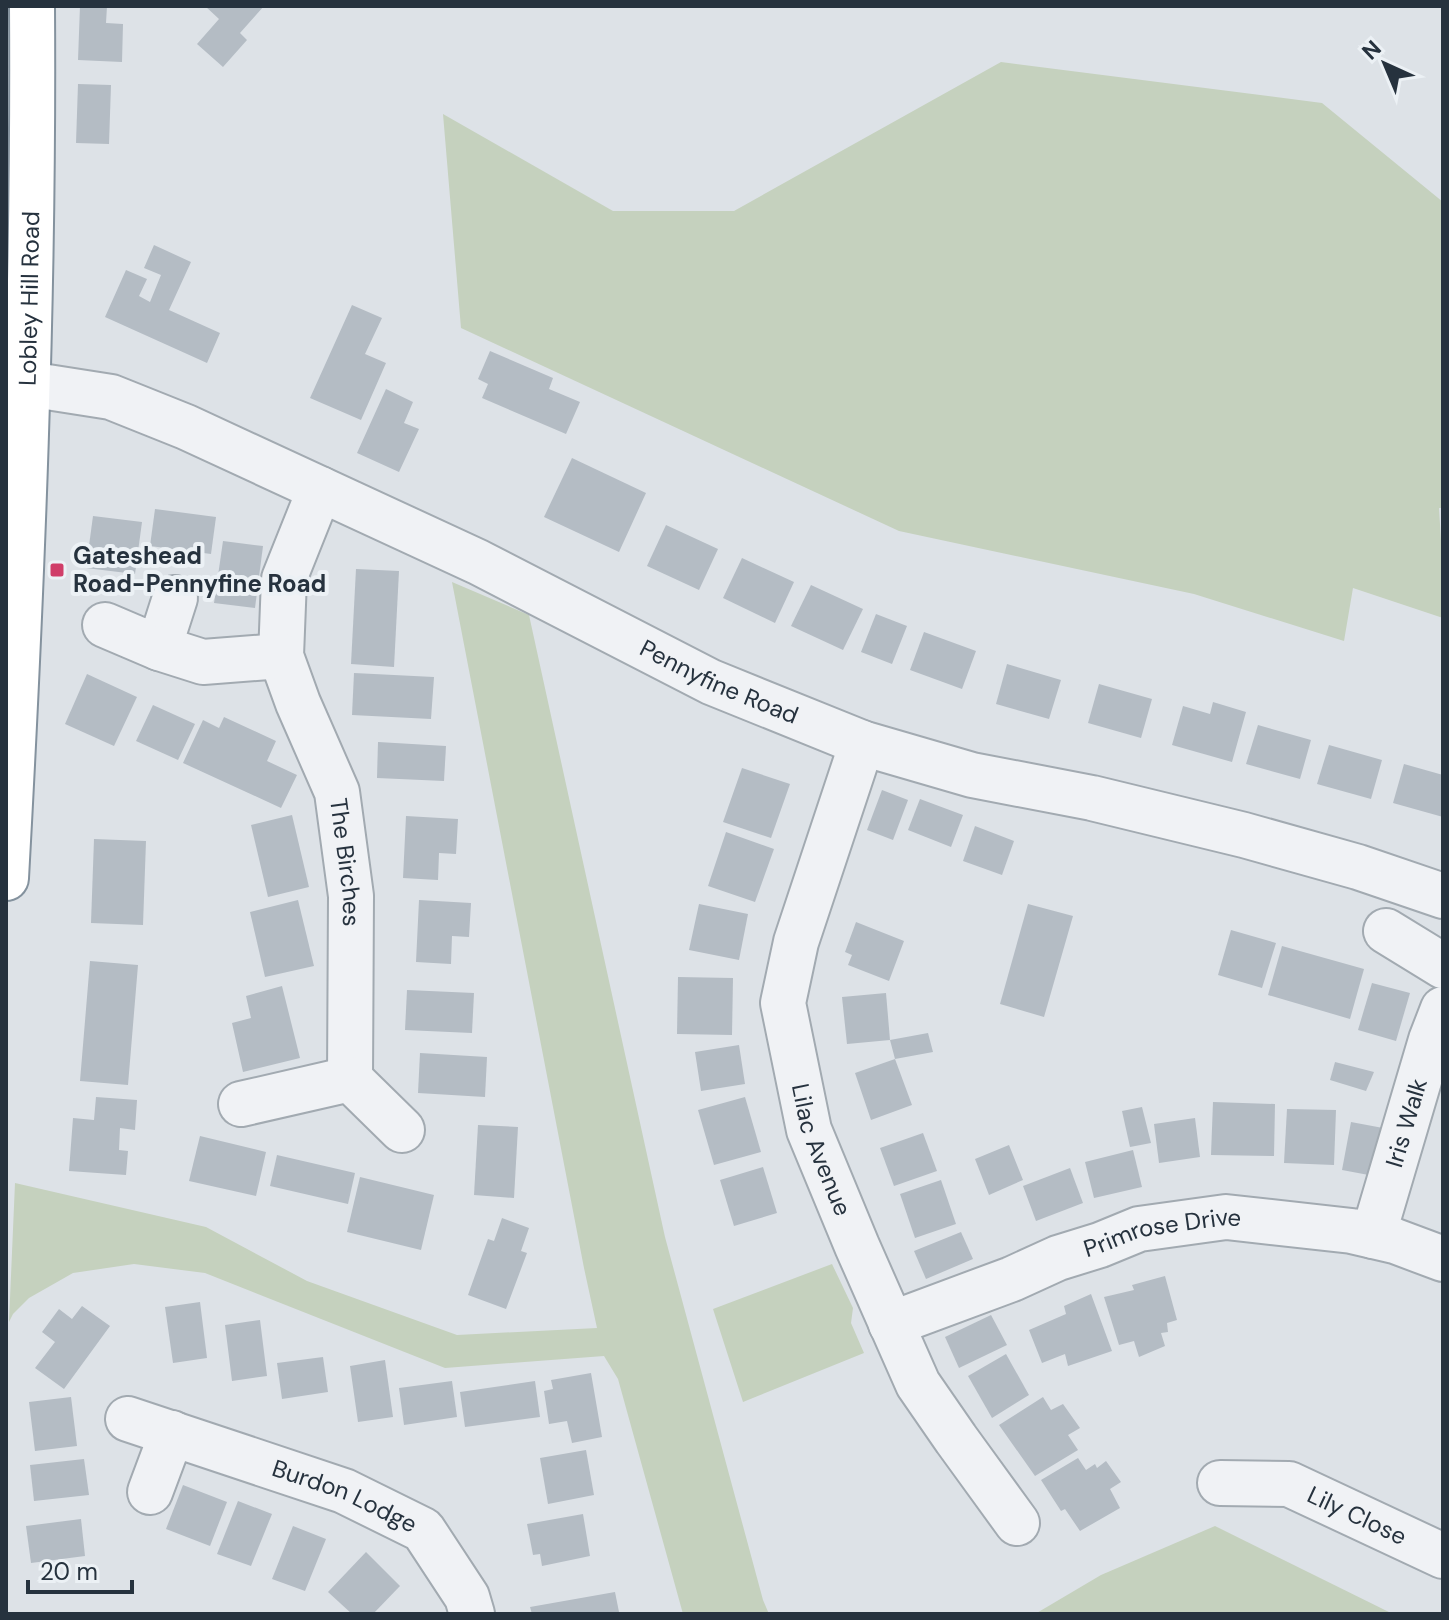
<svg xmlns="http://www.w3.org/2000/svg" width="1449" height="1620" font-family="'DM Sans',sans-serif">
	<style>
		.green { fill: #c5d1be }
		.building { fill: #b4bcc4 }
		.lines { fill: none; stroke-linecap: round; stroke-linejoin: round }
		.minor-casing { stroke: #a2aab1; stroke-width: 48 }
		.highway-casing { stroke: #84929e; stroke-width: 48 }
		.minor { stroke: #f0f2f5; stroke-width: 44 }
		.highway { stroke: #fff; stroke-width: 44 }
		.poi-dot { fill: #d03e69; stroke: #ecf1f5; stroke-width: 3 }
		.labels { text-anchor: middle; stroke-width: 8; stroke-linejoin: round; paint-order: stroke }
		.street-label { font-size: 24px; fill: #26323e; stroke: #ecf1f5 }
		.poi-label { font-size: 24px; font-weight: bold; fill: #26323e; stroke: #ecf1f5; text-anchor: start }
	</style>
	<rect width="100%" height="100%" fill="#dde2e7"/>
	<g class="green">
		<path d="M 1001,62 L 1322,103 L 1443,202 L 1443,508 L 1439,508 L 1443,573 L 1443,618 L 1353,588 L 1344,641 L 1194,594 L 899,531 L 461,328 L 443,114 L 613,211 L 734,211 Z"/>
		<path d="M 452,582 L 529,615 L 665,1237 L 763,1600 L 769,1614 L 683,1614 L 618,1379 L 604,1356 L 445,1368 L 205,1273 L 134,1264 L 73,1273 L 29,1298 L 13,1314 L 9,1322 L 15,1183 L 206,1227 L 307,1281 L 457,1335 L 597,1328 L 584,1268 Z"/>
		<path d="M 832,1264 L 853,1308 L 851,1323 L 864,1353 L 743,1402 L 713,1309 Z"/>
		<path d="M 1215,1526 L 1393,1614 L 1035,1614 L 1101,1575 Z"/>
	</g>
	<g class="building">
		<path d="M 80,6 L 107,6 L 106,23 L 123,24 L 122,62 L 78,60 Z"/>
		<path d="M 205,6 L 264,6 L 240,33 L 247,40 L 223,67 L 197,44 L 219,19 Z"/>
		<path d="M 78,84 L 111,85 L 109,144 L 76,143 Z"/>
		<path d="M 154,245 L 191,262 L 169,310 L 220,333 L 207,363 L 105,317 L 126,270 L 147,279 L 139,296 L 150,302 L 161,275 L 144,268 Z"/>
		<path d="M 352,305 L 382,318 L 365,354 L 386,363 L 361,420 L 310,398 Z"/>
		<path d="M 490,351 L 553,378 L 549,389 L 580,402 L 566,434 L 482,398 L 488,384 L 478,379 Z"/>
		<path d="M 386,389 L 413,402 L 404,423 L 419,429 L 399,472 L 357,453 Z"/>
		<path d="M 572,458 L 646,493 L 619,552 L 544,517 Z"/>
		<path d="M 155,509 L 216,517 L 211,554 L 150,546 Z"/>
		<path d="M 93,516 L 142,522 L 135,574 L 86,568 Z"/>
		<path d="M 666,525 L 718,549 L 699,590 L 647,566 Z"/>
		<path d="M 223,541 L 263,546 L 255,608 L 214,603 Z"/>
		<path d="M 742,558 L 794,582 L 775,623 L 723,598 Z"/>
		<path d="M 356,569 L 399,571 L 394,667 L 351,664 Z"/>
		<path d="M 811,585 L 863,609 L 843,650 L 791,626 Z"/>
		<path d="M 876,614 L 907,626 L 892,664 L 861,652 Z"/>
		<path d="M 924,632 L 976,651 L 962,689 L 910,670 Z"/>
		<path d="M 1007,664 L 1061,680 L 1049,719 L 996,704 Z"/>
		<path d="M 354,673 L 434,677 L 431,719 L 352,715 Z"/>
		<path d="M 87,674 L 137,697 L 114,746 L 65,724 Z"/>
		<path d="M 1099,684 L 1152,699 L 1141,738 L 1088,723 Z"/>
		<path d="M 1213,702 L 1246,712 L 1232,762 L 1172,745 L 1183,706 L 1210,714 Z"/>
		<path d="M 153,705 L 195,724 L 178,760 L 136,741 Z"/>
		<path d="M 224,717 L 276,741 L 267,761 L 297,775 L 281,808 L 183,763 L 203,720 L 219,728 Z"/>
		<path d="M 1258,725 L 1311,740 L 1300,779 L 1246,764 Z"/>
		<path d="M 378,742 L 446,746 L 444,781 L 377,778 Z"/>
		<path d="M 1329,745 L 1382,760 L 1371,799 L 1317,784 Z"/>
		<path d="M 1404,764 L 1443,775 L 1443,817 L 1393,803 Z"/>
		<path d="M 742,768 L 790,784 L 771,838 L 723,822 Z"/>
		<path d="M 882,790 L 908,800 L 893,840 L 867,830 Z"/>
		<path d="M 920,799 L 963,815 L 951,847 L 908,830 Z"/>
		<path d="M 292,815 L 309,887 L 268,897 L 251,825 Z"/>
		<path d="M 406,816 L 458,819 L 456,854 L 439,853 L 438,880 L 403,878 Z"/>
		<path d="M 975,826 L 1014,841 L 1002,875 L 963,861 Z"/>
		<path d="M 726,832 L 774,849 L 755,902 L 708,886 Z"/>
		<path d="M 94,839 L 146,841 L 143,925 L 91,923 Z"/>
		<path d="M 298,900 L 314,966 L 265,977 L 250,912 Z"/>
		<path d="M 419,900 L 471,903 L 469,937 L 452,936 L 451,964 L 416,962 Z"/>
		<path d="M 699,904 L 748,914 L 739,960 L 689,950 Z"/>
		<path d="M 1028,904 L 1073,916 L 1044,1017 L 1000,1004 Z"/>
		<path d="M 856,922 L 904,941 L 889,981 L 848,965 L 852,955 L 845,952 Z"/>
		<path d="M 1231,930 L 1276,943 L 1262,988 L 1218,975 Z"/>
		<path d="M 1282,946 L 1364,969 L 1350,1019 L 1268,995 Z"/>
		<path d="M 90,961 L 138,965 L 128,1085 L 80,1081 Z"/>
		<path d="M 678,977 L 733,978 L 732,1035 L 677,1034 Z"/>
		<path d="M 1372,983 L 1410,993 L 1396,1041 L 1358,1030 Z"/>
		<path d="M 282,986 L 300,1058 L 243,1072 L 232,1023 L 251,1018 L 246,996 Z"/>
		<path d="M 407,990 L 474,993 L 472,1033 L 405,1030 Z"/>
		<path d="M 886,993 L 890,1040 L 847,1044 L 842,997 Z"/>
		<path d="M 928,1033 L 933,1052 L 895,1059 L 912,1105 L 871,1120 L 855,1073 L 895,1059 L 890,1040 Z"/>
		<path d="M 739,1045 L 745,1084 L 701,1091 L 695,1052 Z"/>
		<path d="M 420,1053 L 487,1057 L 485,1097 L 418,1093 Z"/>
		<path d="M 1335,1062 L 1374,1072 L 1366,1091 L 1330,1080 Z"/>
		<path d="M 96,1097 L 137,1100 L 135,1130 L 120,1128 L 119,1150 L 128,1151 L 126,1175 L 69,1171 L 73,1118 L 94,1120 Z"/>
		<path d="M 745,1097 L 761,1152 L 714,1165 L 698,1110 Z"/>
		<path d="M 1213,1102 L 1275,1104 L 1274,1156 L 1211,1155 Z"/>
		<path d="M 1142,1107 L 1151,1143 L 1130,1147 L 1122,1111 Z"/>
		<path d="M 1287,1109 L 1336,1110 L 1334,1165 L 1284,1163 Z"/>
		<path d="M 1195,1118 L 1200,1157 L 1159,1163 L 1154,1124 Z"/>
		<path d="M 1351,1122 L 1383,1128 L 1374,1176 L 1342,1170 Z"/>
		<path d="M 478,1125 L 518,1127 L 514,1198 L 474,1195 Z"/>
		<path d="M 923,1133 L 937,1171 L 894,1186 L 880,1148 Z"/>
		<path d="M 200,1136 L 266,1152 L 256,1196 L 189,1181 Z"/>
		<path d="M 1009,1145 L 1023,1180 L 989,1195 L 975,1159 Z"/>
		<path d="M 1133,1150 L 1142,1187 L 1094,1198 L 1085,1162 Z"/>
		<path d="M 277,1155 L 355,1173 L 348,1204 L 270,1186 Z"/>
		<path d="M 763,1167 L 777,1213 L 734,1226 L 720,1180 Z"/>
		<path d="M 1070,1168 L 1083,1203 L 1036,1221 L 1023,1186 Z"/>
		<path d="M 360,1177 L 434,1195 L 421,1250 L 347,1232 Z"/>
		<path d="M 941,1180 L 956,1224 L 915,1238 L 900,1194 Z"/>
		<path d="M 502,1218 L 529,1228 L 521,1251 L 527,1253 L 506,1309 L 468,1295 L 488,1239 L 494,1241 Z"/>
		<path d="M 961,1232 L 973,1259 L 926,1279 L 914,1251 Z"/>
		<path d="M 1165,1276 L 1177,1320 L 1167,1323 L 1168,1332 L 1161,1333 L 1165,1346 L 1139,1357 L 1134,1341 L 1119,1345 L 1104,1297 L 1134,1290 L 1132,1285 Z"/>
		<path d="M 1091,1294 L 1112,1351 L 1068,1366 L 1065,1354 L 1042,1363 L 1029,1330 L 1066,1314 L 1064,1306 Z"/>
		<path d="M 200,1302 L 207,1358 L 173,1363 L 165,1307 Z"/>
		<path d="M 82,1306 L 110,1326 L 64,1389 L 35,1368 L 55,1342 L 42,1332 L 59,1309 L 72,1319 Z"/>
		<path d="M 991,1315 L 1007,1345 L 959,1368 L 945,1337 Z"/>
		<path d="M 260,1320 L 267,1376 L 232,1381 L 225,1325 Z"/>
		<path d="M 1006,1354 L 1029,1395 L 992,1418 L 968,1376 Z"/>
		<path d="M 323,1357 L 328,1392 L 282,1399 L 277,1363 Z"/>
		<path d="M 385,1360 L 393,1417 L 358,1422 L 350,1366 Z"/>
		<path d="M 591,1373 L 602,1437 L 572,1443 L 567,1421 L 549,1424 L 544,1391 L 553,1389 L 551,1380 Z"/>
		<path d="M 452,1381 L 457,1417 L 404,1425 L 399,1388 Z"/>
		<path d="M 535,1381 L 540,1417 L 465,1427 L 460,1392 Z"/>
		<path d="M 71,1397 L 77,1446 L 35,1451 L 29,1402 Z"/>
		<path d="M 1043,1397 L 1051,1410 L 1063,1404 L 1080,1428 L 1068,1435 L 1078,1450 L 1035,1476 L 999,1425 Z"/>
		<path d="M 586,1450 L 594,1495 L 548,1504 L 540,1458 Z"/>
		<path d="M 1078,1458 L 1086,1470 L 1095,1464 L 1097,1468 L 1106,1461 L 1121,1482 L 1110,1489 L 1120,1508 L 1080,1531 L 1065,1509 L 1061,1511 L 1041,1480 Z"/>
		<path d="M 84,1459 L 89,1495 L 34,1501 L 30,1465 Z"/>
		<path d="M 183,1485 L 227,1502 L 210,1546 L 166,1529 Z"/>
		<path d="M 238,1501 L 272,1514 L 251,1566 L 217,1554 Z"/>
		<path d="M 583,1514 L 590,1556 L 542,1566 L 540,1554 L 533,1555 L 527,1524 Z"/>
		<path d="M 81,1519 L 85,1556 L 31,1563 L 26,1526 Z"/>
		<path d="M 293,1526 L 326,1539 L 305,1591 L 272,1579 Z"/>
		<path d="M 366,1552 L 400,1586 L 373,1614 L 352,1614 L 328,1592 Z"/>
		<path d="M 615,1592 L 619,1612 L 609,1614 L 532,1614 L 530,1607 Z"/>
	</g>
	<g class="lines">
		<defs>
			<g id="minor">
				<path id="s1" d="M 28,384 L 111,397 L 186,427 L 478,562 L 711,682 L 862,743 L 972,775 L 1092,798 L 1244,835 L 1358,867 L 1443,896"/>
				<path id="s2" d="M 320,489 L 284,579 L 281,656 L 298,703 L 337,792 L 351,896 L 350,1079"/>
				<path d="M 105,625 L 159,648 L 175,598"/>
				<path d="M 159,648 L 203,662 L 281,656"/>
				<path id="s3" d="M 862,743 L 796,942 L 783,1003 L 809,1130 L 857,1246 L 918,1384 L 956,1439 L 1017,1523"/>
				<path d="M 1386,931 L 1443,966"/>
				<path d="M 241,1104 L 350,1079 L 402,1130"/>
				<path id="s4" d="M 1373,1236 L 1431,1040 L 1443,1009"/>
				<path id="s5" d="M 891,1324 L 1012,1279 L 1058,1258 L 1100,1245 L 1139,1229 L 1226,1217 L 1352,1231 L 1395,1241 L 1443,1259"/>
				<path id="s6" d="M 128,1419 L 344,1491 L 423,1530 L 467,1597 L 472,1614"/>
				<path id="s7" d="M 1220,1483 L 1289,1484 L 1443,1556"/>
				<path d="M 150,1492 L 172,1433"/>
			</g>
			<g id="highway">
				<path id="s8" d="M 6,878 C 22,587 34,297 32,6"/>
			</g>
		</defs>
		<use href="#minor" class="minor-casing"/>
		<use href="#highway" class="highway-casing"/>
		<use href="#minor" class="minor"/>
		<use href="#highway" class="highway"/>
	</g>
	<rect class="poi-dot" x="49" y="562" width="16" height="16" rx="4"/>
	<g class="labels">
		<g class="street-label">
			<text dy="8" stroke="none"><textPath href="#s8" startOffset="580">Lobley Hill Road</textPath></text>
			<text dy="8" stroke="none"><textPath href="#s1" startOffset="756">Pennyfine Road</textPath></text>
			<text dy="8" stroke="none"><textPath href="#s2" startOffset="392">The Birches</textPath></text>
			<text dy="8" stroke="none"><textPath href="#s4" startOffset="118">Iris Walk</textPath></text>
			<text dy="8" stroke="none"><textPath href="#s3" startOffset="424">Lilac Avenue</textPath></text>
			<text dy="8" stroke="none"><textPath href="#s5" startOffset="288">Primrose Drive</textPath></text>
			<text dy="8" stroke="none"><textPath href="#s6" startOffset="230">Burdon Lodge</textPath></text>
			<text dy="8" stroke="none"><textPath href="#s7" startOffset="144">Lily Close</textPath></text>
		</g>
		<g class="poi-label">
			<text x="73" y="564">Gateshead<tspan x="73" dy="28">Road-Pennyfine Road</tspan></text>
		</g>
	</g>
	<rect width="1449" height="1620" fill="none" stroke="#26323e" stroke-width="16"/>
	<g transform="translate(1385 64) rotate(316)" stroke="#ecf1f5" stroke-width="6" paint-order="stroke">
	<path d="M0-6L14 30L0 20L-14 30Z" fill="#26323e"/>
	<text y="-12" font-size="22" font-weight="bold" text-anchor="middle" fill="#26323e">N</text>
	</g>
	<path d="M28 1580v12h104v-12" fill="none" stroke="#26323e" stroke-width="4"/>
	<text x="40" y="1580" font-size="24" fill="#26323e" stroke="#ecf1f5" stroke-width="6" paint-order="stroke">20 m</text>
</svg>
